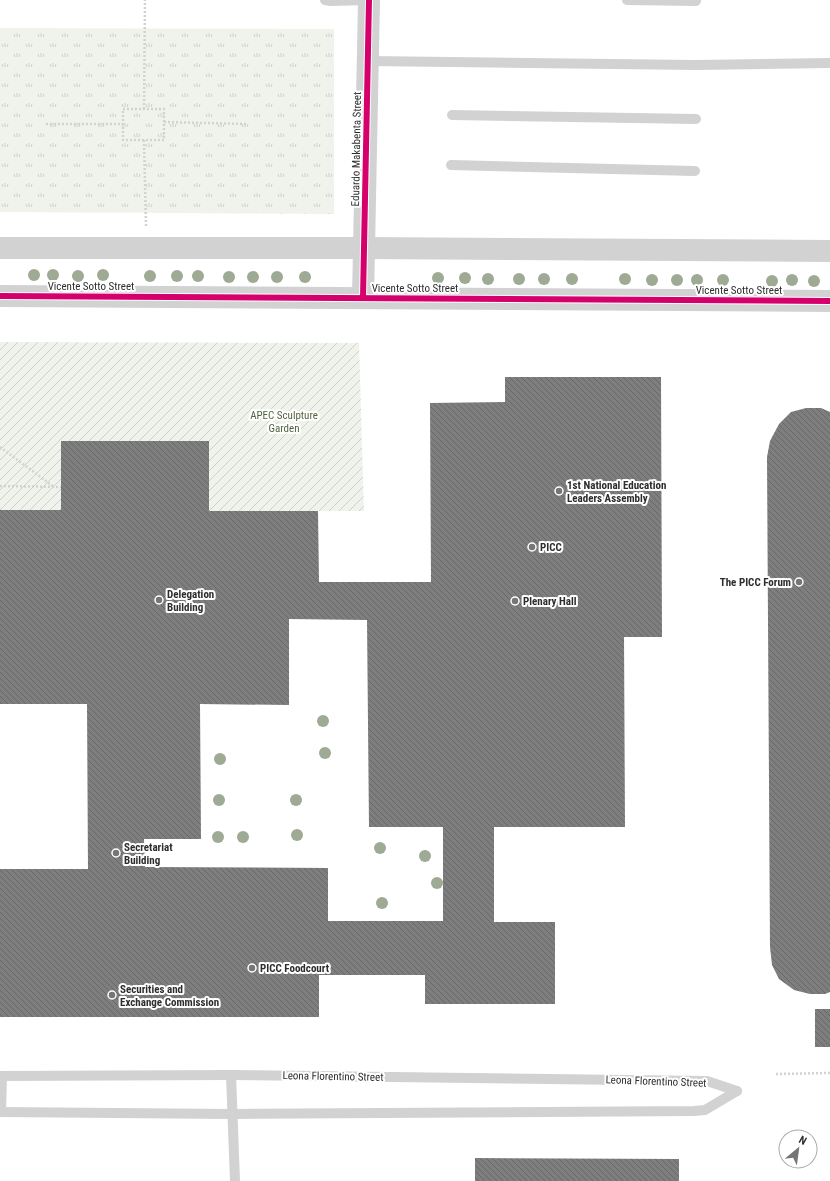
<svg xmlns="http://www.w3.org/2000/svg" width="830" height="1181" font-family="'Roboto Condensed',sans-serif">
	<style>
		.grass { fill: url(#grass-tufts) }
		.garden { fill: url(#garden-furrows) }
		.building { fill: url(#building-back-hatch); fill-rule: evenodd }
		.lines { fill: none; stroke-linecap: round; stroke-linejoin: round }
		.path { stroke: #d2d2d2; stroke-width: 2.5; stroke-dasharray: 2 2; stroke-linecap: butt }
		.service { stroke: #d2d2d2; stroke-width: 10 }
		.tertiary { stroke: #d2d2d2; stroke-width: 22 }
		.cycleway-casing { stroke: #fff; stroke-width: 8 }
		.cycleway { stroke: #d6006c; stroke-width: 6 }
		.tree { fill: #9faa95 }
		.poi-dot { fill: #767676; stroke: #fff; stroke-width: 1.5 }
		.labels { text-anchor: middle; stroke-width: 4; stroke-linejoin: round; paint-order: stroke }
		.street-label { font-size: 11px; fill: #2d2d2d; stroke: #fff }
		.park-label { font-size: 11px; fill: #50643e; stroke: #fff }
		.poi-label { font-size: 11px; font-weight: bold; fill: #2d2d2d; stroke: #fff; text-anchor: start }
	</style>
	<defs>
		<pattern id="grass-tufts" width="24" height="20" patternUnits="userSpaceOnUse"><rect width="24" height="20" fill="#f0f3ec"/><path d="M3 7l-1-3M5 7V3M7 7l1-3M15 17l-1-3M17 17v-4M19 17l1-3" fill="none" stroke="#ced1cb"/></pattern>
		<pattern id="garden-furrows" width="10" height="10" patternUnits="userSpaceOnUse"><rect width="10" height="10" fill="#f0f3ec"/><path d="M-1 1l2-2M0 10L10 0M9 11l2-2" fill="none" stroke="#ced1cb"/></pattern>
		<pattern id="building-back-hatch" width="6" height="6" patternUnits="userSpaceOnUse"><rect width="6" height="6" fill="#7e7e7e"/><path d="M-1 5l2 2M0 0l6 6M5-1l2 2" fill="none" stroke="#686868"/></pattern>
	</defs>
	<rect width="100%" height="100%" fill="#fff"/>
	<path class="grass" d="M 0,28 L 334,29 L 334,214 L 0,212 Z"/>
	<path class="garden" d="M 0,342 L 359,343 L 364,511 L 209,511 L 208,441 L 61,441 L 61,510 L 0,510 Z"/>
	<g class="building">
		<path d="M 505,377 L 661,377 L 662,637 L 624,637 L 625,827 L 494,827 L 494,922 L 555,922 L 555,1004 L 425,1004 L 425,975 L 319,975 L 319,1017 L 0,1017 L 0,869 L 88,869 L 87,704 L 0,704 L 0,510 L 61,510 L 61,441 L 209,441 L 209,511 L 318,511 L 319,582 L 431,582 L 430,403 L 505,402 ZM 289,619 L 367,620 L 369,827 L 443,827 L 443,921 L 328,921 L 328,868 L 145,867 L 144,839 L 201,839 L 200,704 L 289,705 Z"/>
		<path d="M 806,408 L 821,408 L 830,412 L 830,992 L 825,994 L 810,994 L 794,990 L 779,979 L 772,965 L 770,947 L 767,457 L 770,441 L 779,424 L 791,412 Z"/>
		<rect x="815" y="1009" width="15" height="38"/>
		<path d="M 475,1158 L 679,1159 L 679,1181 L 475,1181 Z"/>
	</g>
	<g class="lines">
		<g class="path">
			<rect x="123" y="109" width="41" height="31"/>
			<path d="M 144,109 L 145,0"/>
			<path d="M 164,122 L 246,124"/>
			<path d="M 46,124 L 123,124"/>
			<path d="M 144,140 L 146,227"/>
			<path d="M 0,447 L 54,487"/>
			<path d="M 0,486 L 61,487"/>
			<path d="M 776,1074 L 830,1073"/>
		</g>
		<g class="service">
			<path d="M 325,0 L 331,1 L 369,0"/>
			<path d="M 627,0 L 696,1"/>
			<path d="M 368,61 L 696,65 L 830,63"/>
			<path d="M 452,115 L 696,119"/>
			<path d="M 451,165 L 695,171"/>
			<path d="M 231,1075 L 235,1181"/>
			<path d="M 0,1076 L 231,1075 L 707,1081 L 737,1091"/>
			<path d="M 0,1112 L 232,1114 L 694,1111 L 705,1110 L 737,1091"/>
			<path d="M 1,1112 L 2,1076"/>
		</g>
		<g class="tertiary">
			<path d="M 0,248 L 364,248 L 830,251"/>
			<path d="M 0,296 L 830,301"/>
			<path d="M 363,298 L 369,0"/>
		</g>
		<defs>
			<g id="cycleway">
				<path d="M 0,296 L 830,301"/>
				<path d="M 363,298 L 369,0"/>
			</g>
		</defs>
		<use href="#cycleway" class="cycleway-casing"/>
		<use href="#cycleway" class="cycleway"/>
	</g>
	<g class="tree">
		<circle cx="34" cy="275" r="6"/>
		<circle cx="53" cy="275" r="6"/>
		<circle cx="103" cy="275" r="6"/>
		<circle cx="78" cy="276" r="6"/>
		<circle cx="150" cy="276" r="6"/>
		<circle cx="177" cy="276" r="6"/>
		<circle cx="198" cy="276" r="6"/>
		<circle cx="229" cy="277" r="6"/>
		<circle cx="253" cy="277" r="6"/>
		<circle cx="277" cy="277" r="6"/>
		<circle cx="305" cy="277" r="6"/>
		<circle cx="438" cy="278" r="6"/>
		<circle cx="465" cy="278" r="6"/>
		<circle cx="488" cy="279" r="6"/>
		<circle cx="519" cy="279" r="6"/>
		<circle cx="544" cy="279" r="6"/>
		<circle cx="572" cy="279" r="6"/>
		<circle cx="625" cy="279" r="6"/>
		<circle cx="652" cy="280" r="6"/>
		<circle cx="677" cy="280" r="6"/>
		<circle cx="697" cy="280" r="6"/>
		<circle cx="723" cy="280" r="6"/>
		<circle cx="792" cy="280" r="6"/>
		<circle cx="772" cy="281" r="6"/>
		<circle cx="814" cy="281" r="6"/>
		<circle cx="323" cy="721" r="6"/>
		<circle cx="325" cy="753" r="6"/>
		<circle cx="220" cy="759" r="6"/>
		<circle cx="219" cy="800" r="6"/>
		<circle cx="296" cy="800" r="6"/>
		<circle cx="297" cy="835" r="6"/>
		<circle cx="218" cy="837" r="6"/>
		<circle cx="243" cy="837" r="6"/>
		<circle cx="380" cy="848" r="6"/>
		<circle cx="425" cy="856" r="6"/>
		<circle cx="437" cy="883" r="6"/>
		<circle cx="382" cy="903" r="6"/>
	</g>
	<g class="poi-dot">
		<circle cx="559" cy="491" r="4"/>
		<circle cx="532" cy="547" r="4"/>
		<circle cx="799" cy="582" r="4"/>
		<circle cx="159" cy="600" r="4"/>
		<circle cx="515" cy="601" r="4"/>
		<circle cx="116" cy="853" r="4"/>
		<circle cx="252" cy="968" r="4"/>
		<circle cx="112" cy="995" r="4"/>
	</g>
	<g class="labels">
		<g class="street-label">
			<text transform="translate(356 149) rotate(-89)" y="4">Eduardo Makabenta Street</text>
			<text x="91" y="290">Vicente Sotto Street</text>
			<text x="415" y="292">Vicente Sotto Street</text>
			<text x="739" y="294">Vicente Sotto Street</text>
			<text transform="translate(333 1076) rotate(1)" y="4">Leona Florentino Street</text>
			<text transform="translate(656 1081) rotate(2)" y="4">Leona Florentino Street</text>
		</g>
		<g class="park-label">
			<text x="284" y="419">APEC Sculpture<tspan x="284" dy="13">Garden</tspan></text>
		</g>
		<g class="poi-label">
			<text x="567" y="489">1st National Education<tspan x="567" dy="13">Leaders Assembly</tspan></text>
			<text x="540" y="551">PICC</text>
			<text x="791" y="586" text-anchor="end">The PICC Forum</text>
			<text x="167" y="598">Delegation<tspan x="167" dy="13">Building</tspan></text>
			<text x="523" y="605">Plenary Hall</text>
			<text x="124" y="851">Secretariat<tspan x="124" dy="13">Building</tspan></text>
			<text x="260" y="972">PICC Foodcourt</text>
			<text x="120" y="993">Securities and<tspan x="120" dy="13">Exchange Commission</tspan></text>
		</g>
	</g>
	<g transform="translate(798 1149) rotate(29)"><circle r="19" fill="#ffffff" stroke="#ababab"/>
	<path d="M0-3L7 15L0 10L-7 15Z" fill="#767676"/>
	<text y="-6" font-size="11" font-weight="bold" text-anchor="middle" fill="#2d2d2d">N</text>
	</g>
</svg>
